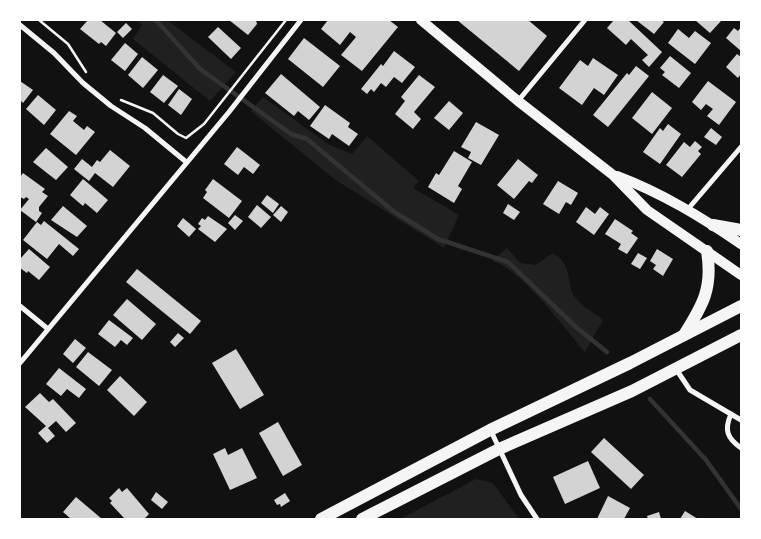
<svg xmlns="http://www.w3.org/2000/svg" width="761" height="539" font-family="'Source Serif 4',serif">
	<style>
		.green { fill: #202020 }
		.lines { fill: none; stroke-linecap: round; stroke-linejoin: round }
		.stream { stroke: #333; stroke-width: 4.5 }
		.building { fill: #d3d3d3 }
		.path { stroke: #f5f5f5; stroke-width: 2.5 }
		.minor { stroke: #f5f5f5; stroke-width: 5 }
		.secondary { stroke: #f5f5f5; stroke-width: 10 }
		.trunk { stroke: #f5f5f5; stroke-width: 12 }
	</style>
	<rect width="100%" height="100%" fill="#111"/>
	<g class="green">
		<path d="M 137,20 L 167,20 L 236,72 L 210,101 L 133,39 L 142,25 Z"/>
		<path d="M 263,97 L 328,144 L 352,154 L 367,136 L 419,181 L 413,188 L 459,215 L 444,248 L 334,179 L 251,111 Z"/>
		<path d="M 507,248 L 520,263 L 536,265 L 553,253 C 574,266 565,283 575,297 C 581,306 595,313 603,320 L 585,352 C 563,327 522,269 492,261 Z"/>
		<path d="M 476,479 L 493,483 L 519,519 L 400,519 Z"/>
	</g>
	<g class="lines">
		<g class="stream">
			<path d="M 156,20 L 200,69 L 291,134 L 307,139 L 393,211 L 438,239 L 508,262 L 577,328 L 607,352"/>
			<path d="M 650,399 L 706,460 L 741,509"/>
		</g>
	</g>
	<g class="building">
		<path d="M 88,20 L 100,20 L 116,33 L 106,46 L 101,42 L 99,44 L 80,29 Z"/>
		<path d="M 229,20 L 256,20 L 257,24 L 248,35 Z"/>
		<path d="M 328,20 L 389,20 L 398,27 L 362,71 L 341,55 L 356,37 L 350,32 L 340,45 L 321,29 Z"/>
		<path d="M 457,20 L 528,20 L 547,36 L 519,71 Z"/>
		<path d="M 614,20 L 628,20 L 662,52 L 649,67 L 642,60 L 648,55 L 631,39 L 626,45 L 607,28 Z"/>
		<path d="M 636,20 L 661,20 L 664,22 L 654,34 Z"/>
		<path d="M 695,20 L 720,20 L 721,21 L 710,33 Z"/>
		<path d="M 126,23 L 132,29 L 123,38 L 117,32 Z"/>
		<path d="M 218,27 L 241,48 L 231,59 L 208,37 Z"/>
		<path d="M 741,27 L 741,51 L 726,38 L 734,28 L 738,31 Z"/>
		<path d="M 678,29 L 689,38 L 695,31 L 711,43 L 695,64 L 668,43 Z"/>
		<path d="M 304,38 L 340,66 L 323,87 L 288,59 Z"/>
		<path d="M 125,43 L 138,54 L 125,71 L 111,60 Z"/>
		<path d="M 394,51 L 415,67 L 402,83 L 394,77 L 386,87 L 381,83 L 374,92 L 371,89 L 367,94 L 361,89 L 381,64 L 383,66 Z"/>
		<path d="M 737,54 L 741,57 L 741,74 L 738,78 L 726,67 Z"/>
		<path d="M 670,56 L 691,73 L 679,88 L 662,75 L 665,72 L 660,68 Z"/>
		<path d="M 142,57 L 158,70 L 143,88 L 128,75 Z"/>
		<path d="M 593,58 L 618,75 L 604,95 L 594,88 L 582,105 L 559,88 L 580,60 L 588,66 Z"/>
		<path d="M 636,66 L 649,76 L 608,127 L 593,115 L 627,73 L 629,75 Z"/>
		<path d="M 281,74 L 320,107 L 309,120 L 298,111 L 294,116 L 265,93 Z"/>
		<path d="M 163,75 L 178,86 L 164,103 L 150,92 Z"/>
		<path d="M 419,75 L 435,87 L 414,112 L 421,119 L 413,129 L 395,114 L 405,101 L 401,97 Z"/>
		<path d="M 20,81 L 33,90 L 23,103 L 20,100 Z"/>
		<path d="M 708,81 L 736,102 L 719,125 L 707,116 L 713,109 L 706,104 L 701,110 L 692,102 Z"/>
		<path d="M 179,89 L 192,99 L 181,115 L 168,105 Z"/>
		<path d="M 652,92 L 672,108 L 652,134 L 632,118 Z"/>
		<path d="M 38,95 L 56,110 L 44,125 L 26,109 Z"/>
		<path d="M 449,101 L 463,113 L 449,130 L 434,118 Z"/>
		<path d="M 325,105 L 350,123 L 348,127 L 358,134 L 349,146 L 332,134 L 329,139 L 310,126 Z"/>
		<path d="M 69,111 L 77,116 L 73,121 L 84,130 L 87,126 L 95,132 L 76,155 L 50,134 Z"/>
		<path d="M 476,122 L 499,135 L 481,165 L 468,158 L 471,152 L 461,147 Z"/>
		<path d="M 668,124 L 681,134 L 660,164 L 643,152 L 660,128 L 663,131 Z"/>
		<path d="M 711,128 L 722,137 L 716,145 L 704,137 Z"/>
		<path d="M 695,141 L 702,147 L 698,151 L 701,154 L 682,177 L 666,165 L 684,142 L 690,147 Z"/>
		<path d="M 237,147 L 260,165 L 253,174 L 244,167 L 238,175 L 224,164 Z"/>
		<path d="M 46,148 L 68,167 L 56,180 L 33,162 Z"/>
		<path d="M 110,150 L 130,166 L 113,187 L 95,173 L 89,181 L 74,169 L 82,159 L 92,167 L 97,160 L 100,162 Z"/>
		<path d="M 454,151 L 472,162 L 458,186 L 462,189 L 454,203 L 428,187 L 436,173 L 439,175 Z"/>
		<path d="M 518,159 L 538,175 L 532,183 L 529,181 L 514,199 L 497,185 Z"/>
		<path d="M 23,173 L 45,189 L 42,192 L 48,196 L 39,207 L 39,211 L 42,213 L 36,222 L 20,210 L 29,199 L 26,197 L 24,199 L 20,197 L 20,177 Z"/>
		<path d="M 83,179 L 108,200 L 97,213 L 85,203 L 83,206 L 70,195 Z"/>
		<path d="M 213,179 L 242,201 L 229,218 L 203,198 L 207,192 L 205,190 Z"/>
		<path d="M 558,181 L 578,193 L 571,205 L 566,202 L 559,214 L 543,204 Z"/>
		<path d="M 267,195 L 279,204 L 273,213 L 261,203 Z"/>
		<path d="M 508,204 L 520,212 L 514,220 L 503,213 Z"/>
		<path d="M 257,205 L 271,217 L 261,228 L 248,217 Z"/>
		<path d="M 63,206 L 87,226 L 77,237 L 51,220 Z"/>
		<path d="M 281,206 L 288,212 L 281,222 L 273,215 Z"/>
		<path d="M 586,207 L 595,214 L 600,207 L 609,214 L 594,235 L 576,222 Z"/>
		<path d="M 235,215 L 243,221 L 235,230 L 228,223 Z"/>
		<path d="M 208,216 L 227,229 L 215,242 L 198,229 L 201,226 L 198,224 L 202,218 L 205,220 Z"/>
		<path d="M 183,218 L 196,229 L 189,237 L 177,226 Z"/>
		<path d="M 615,219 L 633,231 L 631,233 L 638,238 L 627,254 L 618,249 L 621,244 L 605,234 Z"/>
		<path d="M 44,221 L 79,249 L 73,256 L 59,244 L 47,259 L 23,240 L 37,222 L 41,225 Z"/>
		<path d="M 29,249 L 50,267 L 39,280 L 28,271 L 27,273 L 20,268 L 20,259 Z"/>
		<path d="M 657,249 L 673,259 L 663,276 L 653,269 L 656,265 L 650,261 Z"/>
		<path d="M 638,253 L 647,258 L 640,269 L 631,264 Z"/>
		<path d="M 137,269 L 201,321 L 190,334 L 126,282 Z"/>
		<path d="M 127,299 L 156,324 L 142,340 L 113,315 Z"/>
		<path d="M 109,320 L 133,338 L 127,345 L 121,340 L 115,347 L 98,334 Z"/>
		<path d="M 178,333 L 184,338 L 175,347 L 170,342 Z"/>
		<path d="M 75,339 L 86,348 L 73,363 L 63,354 Z"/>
		<path d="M 236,349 L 264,395 L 240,409 L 212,363 Z"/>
		<path d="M 88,352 L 112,370 L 99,386 L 76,367 Z"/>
		<path d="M 59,368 L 86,389 L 79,398 L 67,389 L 61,396 L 46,384 Z"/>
		<path d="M 120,376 L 147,402 L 134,416 L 107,390 Z"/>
		<path d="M 40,393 L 49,402 L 53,399 L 76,423 L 66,432 L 56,421 L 48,428 L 55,436 L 47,443 L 38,433 L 46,426 L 25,407 Z"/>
		<path d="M 278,422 L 302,465 L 283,476 L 259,433 Z"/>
		<path d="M 604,438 L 644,475 L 631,489 L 591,452 Z"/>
		<path d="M 225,448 L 228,455 L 242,448 L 257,478 L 230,490 L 213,454 Z"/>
		<path d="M 588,461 L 600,488 L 565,504 L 553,477 Z"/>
		<path d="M 119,488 L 122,492 L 127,488 L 149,514 L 144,519 L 125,519 L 110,503 L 112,501 L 109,498 Z"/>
		<path d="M 156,492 L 168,502 L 162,509 L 151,500 Z"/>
		<path d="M 285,493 L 290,501 L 281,507 L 280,504 L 277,505 L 274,500 Z"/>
		<path d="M 608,496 L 630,508 L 624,519 L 597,519 Z"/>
		<path d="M 76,497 L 102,519 L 71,519 L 63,512 Z"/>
		<path d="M 685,511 L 698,519 L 680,519 Z"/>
		<path d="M 659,512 L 661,519 L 648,519 L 647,516 Z"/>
	</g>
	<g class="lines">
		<g class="path">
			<path d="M 39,20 L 68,44 L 86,72"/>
			<path d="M 121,100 L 153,113 L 178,134 L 186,138 L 204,124 L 286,20"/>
		</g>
		<g class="minor">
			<path d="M 20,25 L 54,53 L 83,83 L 111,106 L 145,128 L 185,161"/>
			<path d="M 518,101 L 585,20"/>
			<path d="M 688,209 L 741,147"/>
			<path d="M 20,306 L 48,329"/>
			<path d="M 20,363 L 229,112 L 301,20"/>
			<path d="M 676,369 L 690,390 L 741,420"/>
			<path d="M 731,414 C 724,430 727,438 741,448"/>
			<path d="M 491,431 L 521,495 L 537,519"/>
		</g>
		<g class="secondary">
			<path d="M 421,20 L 518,101 L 613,175 L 647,210 L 741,275"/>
			<path d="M 617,176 C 662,193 701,217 741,244"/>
		</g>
		<g class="trunk">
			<path d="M 713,225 L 741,230"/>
			<path d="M 684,335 C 703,305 713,288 707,251"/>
			<path d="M 321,519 L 490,430 L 630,363 L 741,306"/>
			<path d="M 362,519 L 499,449 L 632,391 L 741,335"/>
		</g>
	</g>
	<rect width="761" height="539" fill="none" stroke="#ffffff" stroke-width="42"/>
</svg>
